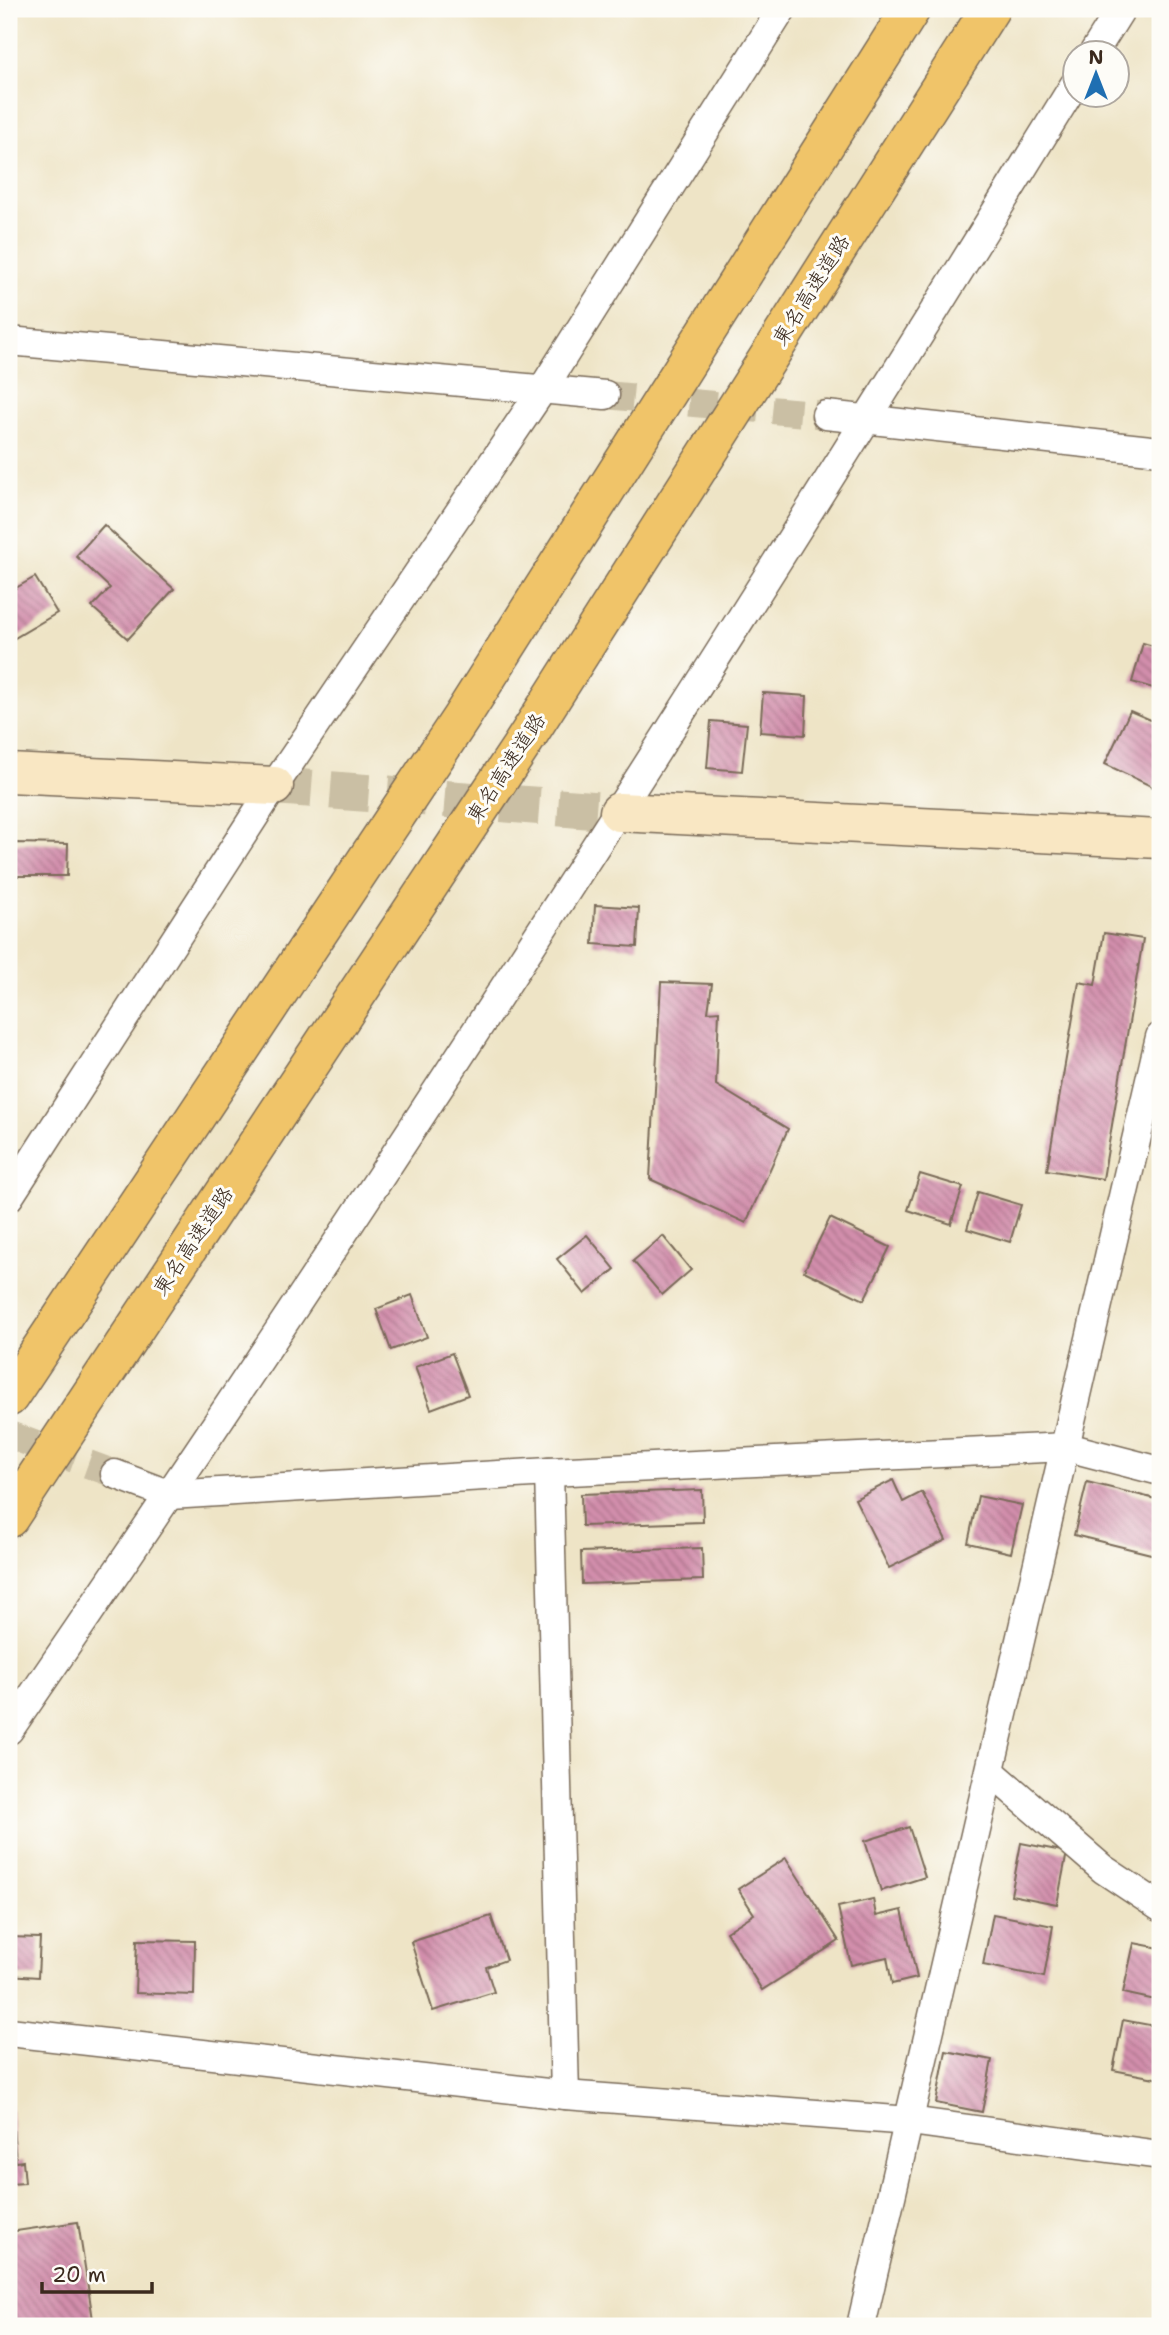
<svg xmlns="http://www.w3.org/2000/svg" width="1169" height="2335" font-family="'Shantell Sans','Klee One',sans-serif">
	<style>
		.building { fill: url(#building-back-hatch) }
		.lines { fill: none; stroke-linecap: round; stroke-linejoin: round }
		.street-tunnel { stroke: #cabfa4; stroke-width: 28; stroke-dasharray: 28 14; stroke-linecap: butt }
		.secondary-tunnel { stroke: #cabfa4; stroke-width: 38; stroke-dasharray: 38 19; stroke-linecap: butt }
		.street-casing { stroke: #7a6b59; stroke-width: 31 }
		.secondary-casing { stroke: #7a6b59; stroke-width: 41 }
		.highway-casing { stroke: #7a6b59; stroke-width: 41 }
		.street { stroke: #fff; stroke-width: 28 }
		.secondary { stroke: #f9e7c3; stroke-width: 38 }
		.highway { stroke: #f0c469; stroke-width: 38 }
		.labels { text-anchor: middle; stroke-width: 6; stroke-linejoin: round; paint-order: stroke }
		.street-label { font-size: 21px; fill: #3b2a1e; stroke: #fdfcf7 }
	</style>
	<defs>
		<pattern id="building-back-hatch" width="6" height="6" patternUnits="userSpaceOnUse" patternTransform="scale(1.75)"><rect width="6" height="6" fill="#d28eac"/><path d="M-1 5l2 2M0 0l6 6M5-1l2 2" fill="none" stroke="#ac748b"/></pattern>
	</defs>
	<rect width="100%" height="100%" fill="#fdfcf7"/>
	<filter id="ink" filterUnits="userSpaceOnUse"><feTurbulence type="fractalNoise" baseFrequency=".0143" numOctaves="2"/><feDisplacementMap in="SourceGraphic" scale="14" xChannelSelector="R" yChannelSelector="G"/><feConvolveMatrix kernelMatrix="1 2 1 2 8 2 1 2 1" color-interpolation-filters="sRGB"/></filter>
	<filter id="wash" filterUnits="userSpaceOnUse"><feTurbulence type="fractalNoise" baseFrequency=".00686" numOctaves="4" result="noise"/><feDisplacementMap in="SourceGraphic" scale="28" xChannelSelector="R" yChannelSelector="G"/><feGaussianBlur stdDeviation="1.57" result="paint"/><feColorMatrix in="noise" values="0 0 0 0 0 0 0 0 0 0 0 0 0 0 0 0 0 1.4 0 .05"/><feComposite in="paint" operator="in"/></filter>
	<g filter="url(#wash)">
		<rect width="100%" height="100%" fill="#eee4c6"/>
		<g id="blocks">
			<g class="building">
				<path d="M 104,525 L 174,589 L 128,639 L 92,607 L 110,588 L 76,556 Z"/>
				<path d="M 35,577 L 57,613 L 13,639 L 9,632 L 9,592 Z"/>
				<path d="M 1143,643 L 1160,648 L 1160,690 L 1132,682 Z"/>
				<path d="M 763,693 L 807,696 L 805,735 L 760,732 Z"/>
				<path d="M 1130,711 L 1160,724 L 1160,783 L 1157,789 L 1105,764 Z"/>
				<path d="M 711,721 L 747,724 L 742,771 L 707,768 Z"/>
				<path d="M 12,843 L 68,844 L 67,876 L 12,876 Z"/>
				<path d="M 595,905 L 639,908 L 637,947 L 593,944 Z"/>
				<path d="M 1104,933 L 1143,939 L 1103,1179 L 1047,1170 L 1079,982 L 1095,985 Z"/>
				<path d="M 661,982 L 712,984 L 708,1012 L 719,1011 L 716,1085 L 788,1129 L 746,1223 L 650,1179 Z"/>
				<path d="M 920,1174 L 963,1187 L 951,1224 L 908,1210 Z"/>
				<path d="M 978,1192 L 1021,1205 L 1010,1242 L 967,1229 Z"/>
				<path d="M 830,1218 L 890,1247 L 864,1300 L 804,1271 Z"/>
				<path d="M 587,1235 L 615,1269 L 585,1294 L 557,1259 Z"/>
				<path d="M 663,1236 L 691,1270 L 662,1295 L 633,1261 Z"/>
				<path d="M 412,1295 L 427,1337 L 391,1350 L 376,1309 Z"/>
				<path d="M 452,1353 L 468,1395 L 431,1409 L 415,1367 Z"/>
				<path d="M 893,1480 L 903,1502 L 922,1492 L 946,1540 L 889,1568 L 855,1499 Z"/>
				<path d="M 1087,1482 L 1160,1500 L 1160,1535 L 1155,1555 L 1074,1535 Z"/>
				<path d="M 702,1490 L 703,1522 L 582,1526 L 581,1494 Z"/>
				<path d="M 978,1496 L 1022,1505 L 1011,1553 L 968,1543 Z"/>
				<path d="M 702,1548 L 703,1580 L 582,1584 L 581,1552 Z"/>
				<path d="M 909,1827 L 925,1877 L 881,1891 L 865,1841 Z"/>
				<path d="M 1021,1843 L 1067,1852 L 1057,1904 L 1011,1895 Z"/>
				<path d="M 786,1858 L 839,1941 L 762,1990 L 726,1932 L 754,1914 L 738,1889 Z"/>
				<path d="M 873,1899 L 876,1916 L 902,1910 L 917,1978 L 892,1984 L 887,1957 L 851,1965 L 838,1907 Z"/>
				<path d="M 993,1914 L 1053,1926 L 1044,1977 L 983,1965 Z"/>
				<path d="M 491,1916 L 506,1960 L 486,1967 L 494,1992 L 433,2011 L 411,1942 Z"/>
				<path d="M 9,1937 L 40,1938 L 38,1977 L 9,1975 Z"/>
				<path d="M 137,1940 L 195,1941 L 194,1995 L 135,1993 Z"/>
				<path d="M 1134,1943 L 1160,1948 L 1160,2001 L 1123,1993 Z"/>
				<path d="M 1123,2020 L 1160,2027 L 1160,2079 L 1113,2070 Z"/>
				<path d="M 946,2051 L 992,2060 L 982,2112 L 936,2103 Z"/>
				<path d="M 9,2103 L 11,2103 L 16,2162 L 23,2161 L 25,2183 L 9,2184 Z"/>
				<path d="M 78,2222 L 94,2326 L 9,2326 L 9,2232 Z"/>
			</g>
		</g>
	</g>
	<g filter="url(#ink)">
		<use href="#blocks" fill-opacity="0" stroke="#7a6b59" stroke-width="2"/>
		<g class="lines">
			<g class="street-tunnel">
				<path d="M 605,395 L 826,415"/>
				<path d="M 9,1435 L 115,1474"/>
			</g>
			<path class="secondary-tunnel" d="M 274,786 L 619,812"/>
			<defs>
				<g id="street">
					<path d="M 1094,52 L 1121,9"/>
					<path d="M 9,341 L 605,395"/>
					<path d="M 826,415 L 1160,451"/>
					<path d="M 9,1197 L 274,786 L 542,390 L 782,9"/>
					<path d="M 549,1472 L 565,2095"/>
					<path d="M 115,1474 L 170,1495 L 549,1472 L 1067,1447 L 1160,1471"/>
					<path d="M 9,1730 C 379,1191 732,641 1074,85"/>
					<path d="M 991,1772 L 1103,1869 L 1160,1907"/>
					<path d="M 9,2032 L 565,2095 L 910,2121 L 1160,2155"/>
					<path d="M 861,2326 L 1160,1037"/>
				</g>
				<g id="secondary">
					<path d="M 9,773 L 274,786"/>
					<path d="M 619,812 L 1160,839"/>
				</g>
				<g id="highway">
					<path d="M 9,1397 L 461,718 L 911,9"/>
					<path d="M 9,1518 L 520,748 L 990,9"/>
				</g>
			</defs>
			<use href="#street" class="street-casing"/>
			<use href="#secondary" class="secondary-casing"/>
			<use href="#highway" class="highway-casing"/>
			<use href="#street" class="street"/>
			<use href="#secondary" class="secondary"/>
			<use href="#highway" class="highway"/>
		</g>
	</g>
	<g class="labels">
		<g class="street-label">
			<text transform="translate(811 290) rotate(-58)" y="7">東名高速道路</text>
			<text transform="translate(506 768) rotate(-57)" y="7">東名高速道路</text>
			<text transform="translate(193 1241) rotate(-56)" y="7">東名高速道路</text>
		</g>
	</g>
	<rect width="1169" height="2335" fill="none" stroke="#fdfcf7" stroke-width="35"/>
	<g transform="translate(1096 74)"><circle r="33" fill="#fdfcf7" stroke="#afa8a0" stroke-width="2"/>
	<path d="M0-5L12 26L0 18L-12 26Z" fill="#1f6fb2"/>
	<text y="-10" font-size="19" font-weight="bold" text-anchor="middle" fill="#3b2a1e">N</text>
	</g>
	<path d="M42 2282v10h110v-10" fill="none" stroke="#3b2a1e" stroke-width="3.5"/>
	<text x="52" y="2282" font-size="21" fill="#3b2a1e" stroke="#fdfcf7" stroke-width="5" paint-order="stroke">20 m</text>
</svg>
